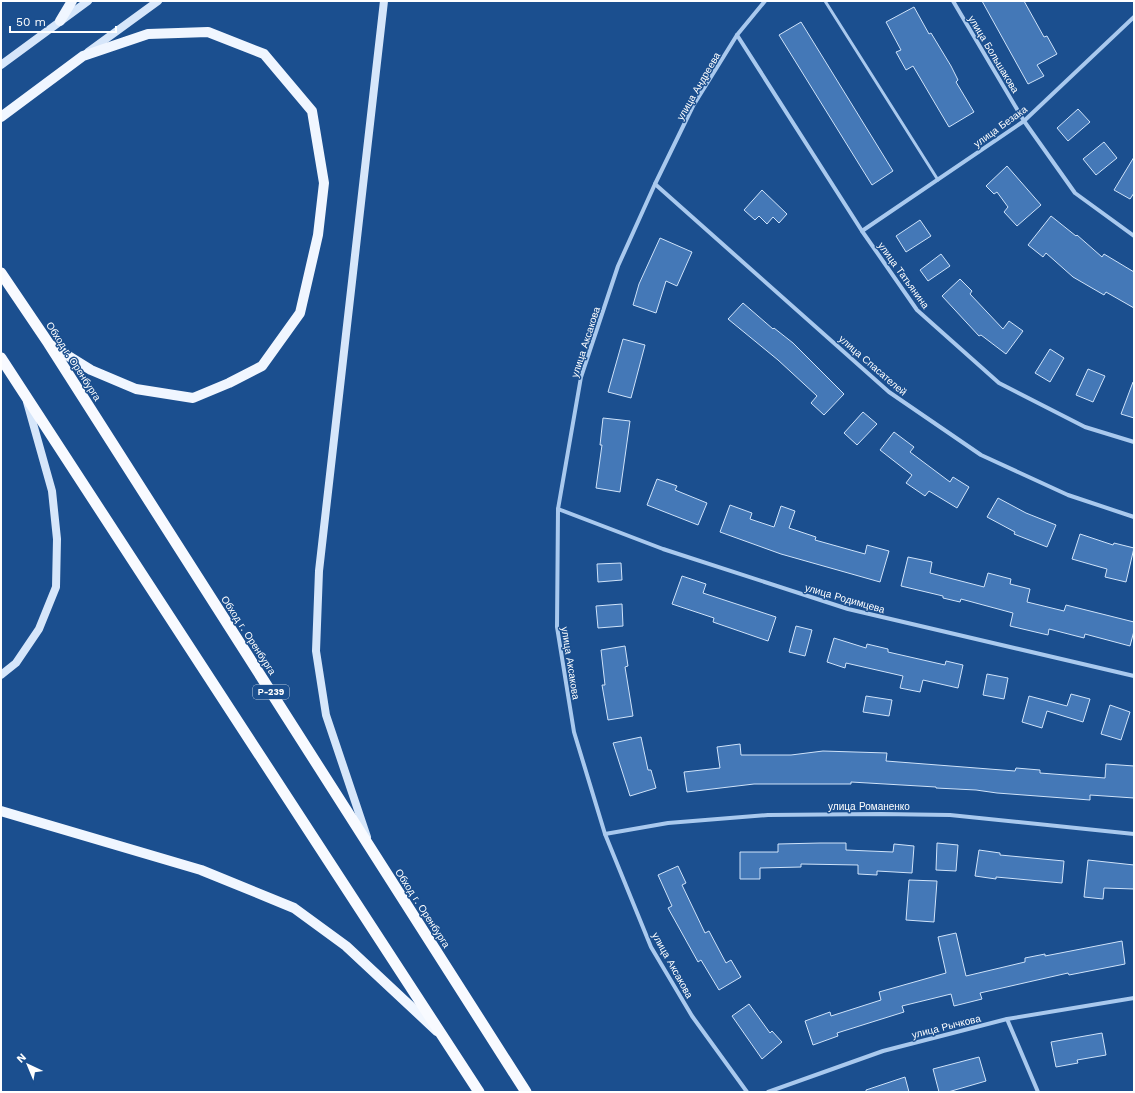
<svg xmlns="http://www.w3.org/2000/svg" width="1135" height="1093" font-family="'Work Sans',sans-serif">
	<style>
		.building { fill: #4478b7; stroke: #cfe3fa }
		.lines { fill: none; stroke-linecap: round; stroke-linejoin: round }
		.service { stroke: #a9c9ee; stroke-width: 3 }
		.minor { stroke: #a9c9ee; stroke-width: 4 }
		.secondary { stroke: #d6e6fa; stroke-width: 8 }
		.primary { stroke: #f0f6ff; stroke-width: 10 }
		.trunk { stroke: #f8faff; stroke-width: 11 }
		.labels { text-anchor: middle; stroke-width: 3; stroke-linejoin: round; paint-order: stroke }
		.shield { fill: #1b4f8f; stroke: #bbcadd; stroke-width: 1 }
		.shield-label { font-size: 9px; font-weight: bold; fill: #fff }
		.street-label { font-size: 10px; fill: #fff; stroke: #1b4f8f }
	</style>
	<rect width="100%" height="100%" fill="#1b4f8f"/>
	<g class="building">
		<path d="M 982,1 L 1024,1 L 1044,37 L 1047,36 L 1057,54 L 1037,65 L 1044,76 L 1028,84 Z"/>
		<path d="M 914,7 L 929,34 L 931,33 L 951,66 L 958,80 L 956,82 L 974,112 L 949,127 L 913,66 L 906,70 L 896,52 L 901,50 L 886,22 Z"/>
		<path d="M 801,22 L 893,171 L 872,185 L 779,35 Z"/>
		<path d="M 1078,109 L 1090,122 L 1068,141 L 1057,128 Z"/>
		<path d="M 1104,142 L 1117,158 L 1096,175 L 1083,159 Z"/>
		<path d="M 1134,157 L 1134,193 L 1130,199 L 1114,190 Z"/>
		<path d="M 1007,166 L 1041,205 L 1017,226 L 1004,212 L 1008,207 L 997,192 L 994,194 L 986,186 Z"/>
		<path d="M 762,190 L 787,214 L 779,223 L 773,217 L 767,224 L 759,216 L 755,220 L 744,210 Z"/>
		<path d="M 1051,216 L 1076,236 L 1077,235 L 1102,257 L 1104,254 L 1134,272 L 1134,308 L 1106,292 L 1104,295 L 1073,277 L 1046,253 L 1043,257 L 1028,245 Z"/>
		<path d="M 920,220 L 931,236 L 906,252 L 896,236 Z"/>
		<path d="M 660,238 L 692,252 L 677,286 L 666,281 L 656,313 L 633,305 L 639,284 Z"/>
		<path d="M 941,254 L 950,266 L 928,281 L 920,270 Z"/>
		<path d="M 960,279 L 972,291 L 970,294 L 1003,329 L 1009,321 L 1023,331 L 1006,354 L 981,335 L 979,336 L 942,296 Z"/>
		<path d="M 743,303 L 773,329 L 774,328 L 793,343 L 844,394 L 824,415 L 811,403 L 817,396 L 778,360 L 728,319 Z"/>
		<path d="M 623,339 L 645,345 L 631,398 L 608,392 Z"/>
		<path d="M 1050,349 L 1064,358 L 1050,382 L 1035,373 Z"/>
		<path d="M 1088,369 L 1105,376 L 1093,402 L 1076,395 Z"/>
		<path d="M 1133,382 L 1134,382 L 1134,418 L 1121,414 Z"/>
		<path d="M 863,412 L 877,424 L 857,445 L 844,433 Z"/>
		<path d="M 603,418 L 630,421 L 620,492 L 596,488 L 602,445 L 600,445 Z"/>
		<path d="M 894,432 L 914,447 L 910,452 L 950,482 L 953,477 L 969,487 L 957,508 L 929,491 L 925,496 L 906,483 L 912,475 L 880,450 Z"/>
		<path d="M 657,479 L 677,486 L 675,490 L 707,503 L 698,525 L 647,505 Z"/>
		<path d="M 998,498 L 1026,513 L 1056,525 L 1047,547 L 1014,534 L 1015,532 L 987,517 Z"/>
		<path d="M 730,505 L 752,513 L 750,519 L 774,527 L 781,506 L 795,511 L 789,528 L 816,537 L 815,540 L 865,554 L 867,545 L 889,551 L 880,582 L 781,554 L 720,532 Z"/>
		<path d="M 1080,534 L 1113,545 L 1114,543 L 1134,548 L 1126,582 L 1105,577 L 1107,569 L 1072,559 Z"/>
		<path d="M 908,557 L 932,562 L 930,573 L 984,587 L 988,573 L 1011,579 L 1010,584 L 1030,589 L 1027,602 L 1064,611 L 1066,605 L 1134,622 L 1134,631 L 1130,646 L 1085,634 L 1084,638 L 1049,629 L 1048,635 L 1010,626 L 1013,613 L 961,599 L 960,602 L 943,598 L 943,596 L 901,586 Z"/>
		<path d="M 621,563 L 622,580 L 598,582 L 597,564 Z"/>
		<path d="M 682,576 L 706,584 L 703,593 L 776,617 L 768,641 L 713,622 L 714,618 L 672,604 Z"/>
		<path d="M 622,604 L 623,626 L 598,628 L 596,606 Z"/>
		<path d="M 796,626 L 812,630 L 805,656 L 789,652 Z"/>
		<path d="M 834,638 L 866,648 L 867,644 L 888,649 L 888,652 L 945,665 L 946,661 L 963,665 L 958,688 L 923,680 L 920,692 L 900,688 L 903,676 L 846,663 L 845,668 L 827,662 Z"/>
		<path d="M 625,646 L 628,666 L 625,667 L 633,716 L 608,720 L 602,685 L 605,685 L 601,650 Z"/>
		<path d="M 987,674 L 1008,678 L 1004,699 L 983,695 Z"/>
		<path d="M 1071,694 L 1090,699 L 1083,722 L 1047,711 L 1042,728 L 1022,722 L 1029,696 L 1067,706 Z"/>
		<path d="M 866,696 L 892,700 L 889,716 L 863,712 Z"/>
		<path d="M 1110,705 L 1130,712 L 1121,740 L 1101,734 Z"/>
		<path d="M 641,737 L 648,770 L 651,770 L 656,788 L 630,796 L 613,743 Z"/>
		<path d="M 740,744 L 741,755 L 791,755 L 823,751 L 887,753 L 886,761 L 1015,771 L 1016,768 L 1040,770 L 1040,773 L 1105,778 L 1106,764 L 1134,766 L 1134,798 L 1090,795 L 1090,800 L 997,793 L 976,790 L 936,788 L 936,787 L 851,782 L 851,784 L 754,784 L 687,792 L 684,772 L 720,768 L 717,747 Z"/>
		<path d="M 820,843 L 846,843 L 846,850 L 893,852 L 894,844 L 914,846 L 912,873 L 877,871 L 877,875 L 858,874 L 858,865 L 801,864 L 801,867 L 760,868 L 760,879 L 740,879 L 740,852 L 778,852 L 778,844 Z"/>
		<path d="M 937,843 L 958,845 L 956,871 L 936,870 Z"/>
		<path d="M 979,850 L 1000,853 L 1000,855 L 1064,861 L 1062,883 L 996,877 L 996,879 L 975,876 Z"/>
		<path d="M 1088,860 L 1134,865 L 1134,889 L 1104,888 L 1103,899 L 1084,897 Z"/>
		<path d="M 678,866 L 686,883 L 682,885 L 705,933 L 709,931 L 726,963 L 731,960 L 741,977 L 719,990 L 701,960 L 698,962 L 668,908 L 672,906 L 658,875 Z"/>
		<path d="M 909,880 L 937,881 L 934,922 L 906,920 Z"/>
		<path d="M 956,933 L 966,976 L 1025,962 L 1025,958 L 1045,954 L 1045,956 L 1122,941 L 1125,964 L 1069,975 L 1068,973 L 980,993 L 982,999 L 954,1006 L 951,994 L 902,1006 L 904,1012 L 837,1033 L 838,1036 L 813,1045 L 805,1021 L 830,1012 L 831,1016 L 881,1000 L 879,992 L 946,973 L 938,937 Z"/>
		<path d="M 749,1004 L 770,1033 L 772,1031 L 782,1042 L 762,1059 L 732,1016 Z"/>
		<path d="M 1102,1033 L 1106,1055 L 1077,1060 L 1078,1063 L 1056,1067 L 1051,1042 Z"/>
		<path d="M 979,1057 L 986,1081 L 948,1092 L 939,1092 L 933,1069 Z"/>
		<path d="M 905,1077 L 909,1092 L 866,1092 L 866,1090 Z"/>
	</g>
	<g class="lines">
		<path class="service" d="M 825,1 L 938,180"/>
		<g class="minor">
			<path d="M 953,1 L 1024,121 L 1075,193 L 1134,236"/>
			<path d="M 737,35 L 862,231 L 917,310 L 999,383 L 1085,427 L 1134,442"/>
			<path d="M 655,184 L 889,392 L 981,455 L 1068,495 L 1134,517"/>
			<path d="M 862,231 L 1024,121 L 1134,17"/>
			<path d="M 558,509 L 663,549 L 848,609 L 1134,676"/>
			<path d="M 605,834 L 668,823 L 768,815 L 881,814 L 950,815 L 1134,834"/>
			<path d="M 1007,1019 L 1038,1092"/>
			<path d="M 747,1092 L 692,1016 L 651,947 L 605,834 L 574,732 L 557,627 L 558,509 L 581,377 L 618,266 L 655,184 L 693,106 L 737,35 L 765,1"/>
			<path d="M 768,1092 L 883,1051 L 1007,1019 L 1134,998"/>
		</g>
		<g class="secondary">
			<path d="M 88,52 L 158,1"/>
			<path d="M 1,65 L 88,1"/>
			<path d="M 1,675 L 16,663 L 39,629 L 56,587 L 57,539 L 52,491 L 27,402"/>
			<path d="M 367,837 L 326,715 L 316,651 L 319,571 L 384,1"/>
		</g>
		<g class="primary">
			<path d="M 60,21 L 72,1"/>
			<path d="M 1,117 L 83,56 L 148,34 L 208,32 L 264,54 L 312,111 L 324,183 L 318,235 L 300,313 L 262,366 L 229,383 L 193,398 L 136,389 L 91,370 L 49,344"/>
			<path d="M 1,811 L 201,870 L 294,908 L 346,946 L 437,1031"/>
		</g>
		<g class="trunk">
			<path d="M 1,273 L 49,344 L 526,1092"/>
			<path d="M 1,358 L 479,1092"/>
		</g>
	</g>
	<g class="labels">
		<rect class="shield" x="253" y="685" width="36" height="14" rx="3"/>
		<g class="shield-label">
			<text x="271" y="695">Р-239</text>
		</g>
		<g class="street-label">
			<text transform="translate(994 54) rotate(59)" y="4">улица Большакова</text>
			<text transform="translate(698 86) rotate(-60)" y="4">улица Андреева</text>
			<text transform="translate(1000 126) rotate(-36)" y="4">улица Безака</text>
			<text transform="translate(904 275) rotate(54)" y="4">улица Татьянина</text>
			<text transform="translate(585 342) rotate(-72)" y="4">улица Аксакова</text>
			<text transform="translate(74 361) rotate(57)" y="4">Обход г. Оренбурга</text>
			<text transform="translate(873 365) rotate(41)" y="4">улица Спасателей</text>
			<text transform="translate(845 598) rotate(16)" y="4">улица Родимцева</text>
			<text transform="translate(249 635) rotate(57)" y="4">Обход г. Оренбурга</text>
			<text transform="translate(571 663) rotate(81)" y="4">улица Аксакова</text>
			<text x="869" y="810">улица Романенко</text>
			<text transform="translate(423 908) rotate(57)" y="4">Обход г. Оренбурга</text>
			<text transform="translate(673 965) rotate(61)" y="4">улица Аксакова</text>
			<text transform="translate(946 1026) rotate(-14)" y="4">улица Рычкова</text>
		</g>
	</g>
	<rect width="1135" height="1093" fill="none" stroke="#ffffff" stroke-width="4"/>
	<g transform="translate(28 1065) rotate(316)" stroke="#1b4f8f" stroke-width="3" paint-order="stroke">
	<path d="M0-3L7 15L0 10L-7 15Z" fill="#ffffff"/>
	<text y="-6" font-size="11" font-weight="bold" text-anchor="middle" fill="#ffffff">N</text>
	</g>
	<path d="M10 26v6h106v-6" fill="none" stroke="#ffffff" stroke-width="2"/>
	<text x="16" y="26" font-size="12" fill="#ffffff" stroke="#1b4f8f" stroke-width="3" paint-order="stroke">50 m</text>
</svg>
